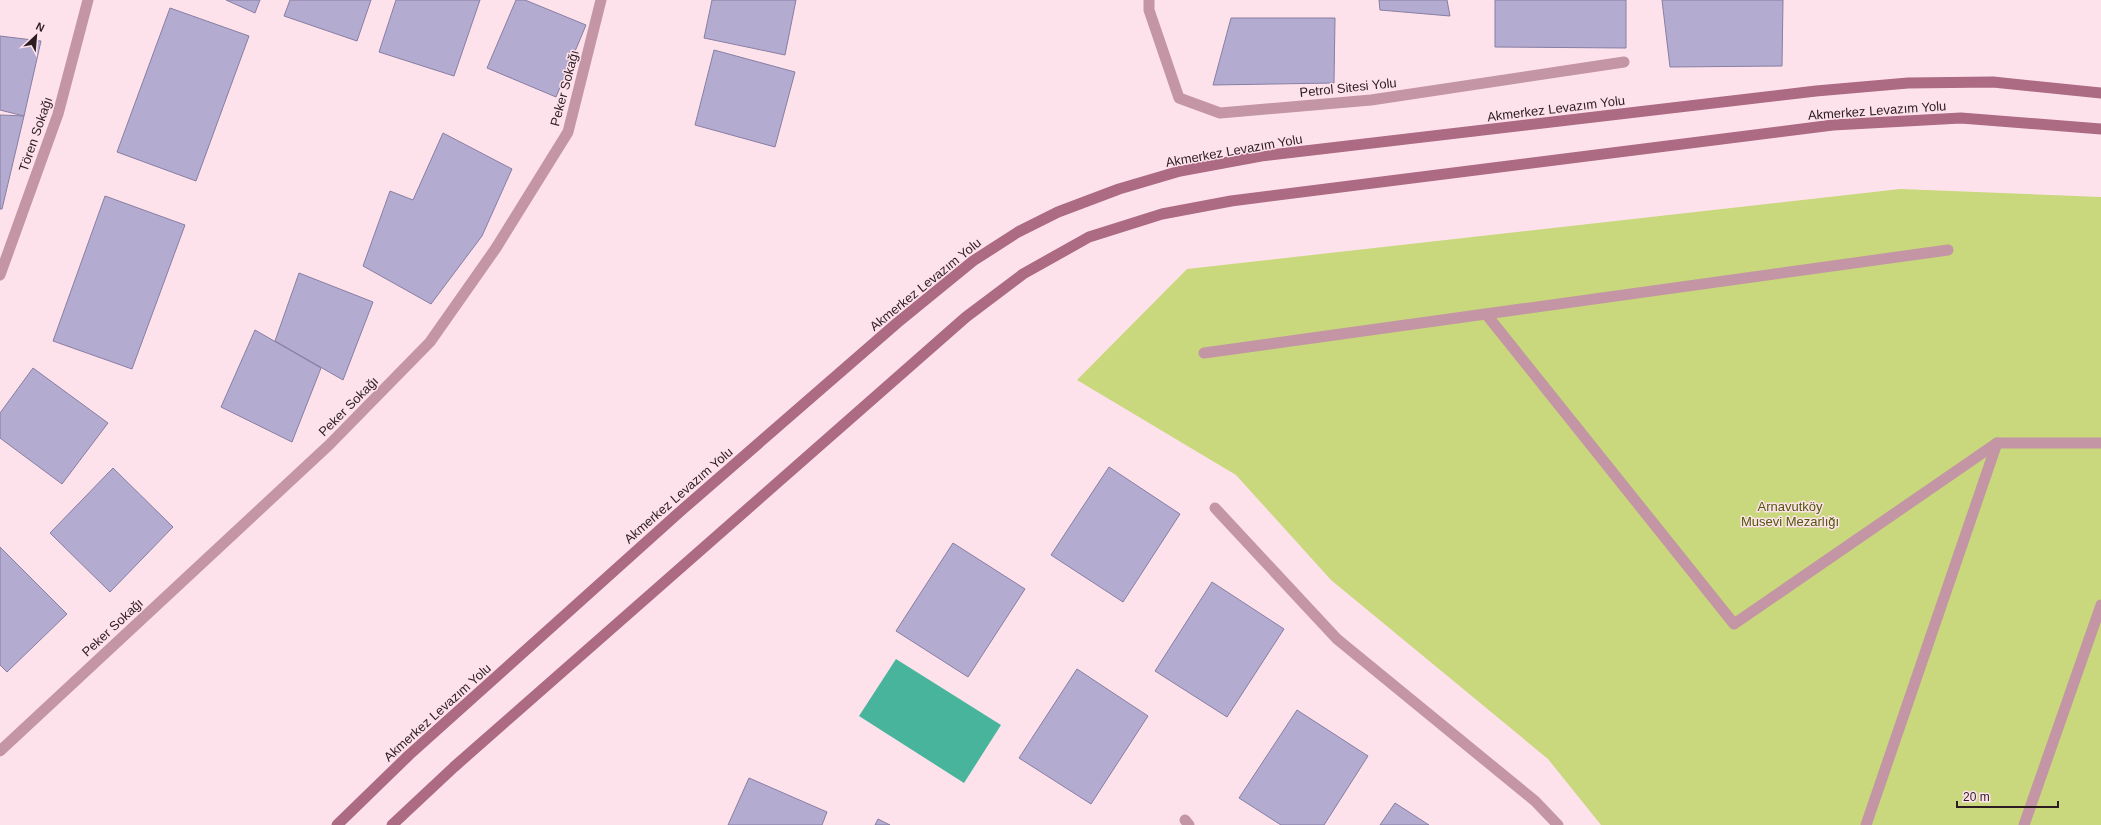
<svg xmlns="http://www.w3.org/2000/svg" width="2101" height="825" font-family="Helvetica,sans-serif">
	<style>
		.green { fill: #c9d77d }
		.water { fill: #48b49c }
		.building { fill: #b4abd1; stroke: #877ea3 }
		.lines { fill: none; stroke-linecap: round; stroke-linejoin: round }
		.service { stroke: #c395a5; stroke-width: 11 }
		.minor { stroke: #c395a5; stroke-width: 11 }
		.secondary { stroke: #ac6a83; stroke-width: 11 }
		.labels { text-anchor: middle; stroke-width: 3; stroke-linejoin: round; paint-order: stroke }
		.street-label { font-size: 13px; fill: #2d1d22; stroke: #fee2eb }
		.park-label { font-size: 13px; fill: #4f5808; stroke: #fee2eb }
	</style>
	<rect width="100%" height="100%" fill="#fee2eb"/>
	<path class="green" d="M 1900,189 L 2101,197 L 2101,825 L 1601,825 L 1548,759 L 1331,580 L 1236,475 L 1077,380 L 1187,269 Z"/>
	<path class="water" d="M 896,659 L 1001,725 L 964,783 L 859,716 Z"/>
	<g class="building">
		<path d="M 226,0 L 260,0 L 255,13 Z"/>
		<path d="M 290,0 L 371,0 L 357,41 L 284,16 Z"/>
		<path d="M 396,0 L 480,0 L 454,76 L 379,52 Z"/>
		<path d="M 516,0 L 525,0 L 586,25 L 556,97 L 487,68 Z"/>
		<path d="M 712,0 L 796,0 L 785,55 L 704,38 Z"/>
		<path d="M 1379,0 L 1447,0 L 1450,16 L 1380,10 Z"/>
		<path d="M 1495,0 L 1626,0 L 1626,48 L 1495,47 Z"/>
		<path d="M 1662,0 L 1783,0 L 1782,66 L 1670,67 Z"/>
		<path d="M 170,8 L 249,36 L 196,181 L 117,152 Z"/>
		<path d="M 1231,18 L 1335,18 L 1334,83 L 1213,85 Z"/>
		<path d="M 0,36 L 41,41 L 24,116 L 0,110 Z"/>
		<path d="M 714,50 L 795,72 L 775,147 L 695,125 Z"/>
		<path d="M 0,115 L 24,116 L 2,209 L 0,209 Z"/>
		<path d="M 443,133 L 512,169 L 482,236 L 431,304 L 363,266 L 390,191 L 413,200 Z"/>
		<path d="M 105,196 L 185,225 L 132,369 L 53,341 Z"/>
		<path d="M 299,273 L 373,302 L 343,380 L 275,341 Z"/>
		<path d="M 255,330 L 321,368 L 292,442 L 221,407 Z"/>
		<path d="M 33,368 L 108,423 L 62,484 L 0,438 L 0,413 Z"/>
		<path d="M 1109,467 L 1180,514 L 1123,602 L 1051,555 Z"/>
		<path d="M 113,468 L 173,527 L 110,592 L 50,533 Z"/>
		<path d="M 953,543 L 1025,589 L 968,677 L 896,631 Z"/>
		<path d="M 0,547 L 67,614 L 7,672 L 0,665 Z"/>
		<path d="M 1212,582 L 1284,629 L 1227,717 L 1155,671 Z"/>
		<path d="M 1077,669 L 1148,716 L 1091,804 L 1019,758 Z"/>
		<path d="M 1297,710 L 1368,756 L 1324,825 L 1281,825 L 1239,798 Z"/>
		<path d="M 749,778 L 827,812 L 822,825 L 728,825 Z"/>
		<path d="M 1395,803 L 1429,825 L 1380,825 Z"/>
		<path d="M 878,819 L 890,825 L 875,825 Z"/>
	</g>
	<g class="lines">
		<g class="service">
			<path d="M 1486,314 L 1734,624 L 1997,443 L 2101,443"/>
			<path d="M 1204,353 L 1948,250"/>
			<path d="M 1215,508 L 1337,639 L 1535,801 L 1558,825"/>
			<path d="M 1185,820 L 1189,825"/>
			<path d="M 1866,825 L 1997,443"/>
			<path d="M 2024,825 L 2101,605"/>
		</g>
		<g class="minor">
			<path d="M 1149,0 L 1149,10 L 1179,98 L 1220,113 L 1371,100 L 1624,62"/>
			<path d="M 0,275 L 58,114 L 88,0"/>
			<path d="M 0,751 L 329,445 L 430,342 L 496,248 L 568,132 L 601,0"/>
		</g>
		<g class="secondary">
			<path d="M 337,825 L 409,755 L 683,509 L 897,323 L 973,261 L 1018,232 L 1058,212 L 1119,189 L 1180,171 L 1261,156 L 1816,91 L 1908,83 L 1993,82 L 2101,93"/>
			<path d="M 392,825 L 454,767 L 966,317 L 1023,274 L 1089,237 L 1162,214 L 1231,201 L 1833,125 L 1961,118 L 2101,129"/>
		</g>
	</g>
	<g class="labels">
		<g class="street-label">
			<text transform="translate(1348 87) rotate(-6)" y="5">Petrol Sitesi Yolu</text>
			<text transform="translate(564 88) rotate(-75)" y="5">Peker Sokağı</text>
			<text transform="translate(1556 108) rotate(-7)" y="5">Akmerkez Levazım Yolu</text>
			<text transform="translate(1877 110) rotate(-4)" y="5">Akmerkez Levazım Yolu</text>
			<text transform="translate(35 134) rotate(-71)" y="5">Tören Sokağı</text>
			<text transform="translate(1234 150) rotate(-10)" y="5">Akmerkez Levazım Yolu</text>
			<text transform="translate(925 284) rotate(-39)" y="5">Akmerkez Levazım Yolu</text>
			<text transform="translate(348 406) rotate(-45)" y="5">Peker Sokağı</text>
			<text transform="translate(678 495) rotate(-41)" y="5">Akmerkez Levazım Yolu</text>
			<text transform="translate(112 627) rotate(-43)" y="5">Peker Sokağı</text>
			<text transform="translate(437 712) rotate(-42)" y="5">Akmerkez Levazım Yolu</text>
		</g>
		<g class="park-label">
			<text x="1790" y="511">Arnavutköy<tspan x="1790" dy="15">Musevi Mezarlığı</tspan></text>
		</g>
	</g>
	<g transform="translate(36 36) rotate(26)" stroke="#fee2eb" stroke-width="3" paint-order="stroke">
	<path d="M0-3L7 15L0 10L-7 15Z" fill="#2d1d22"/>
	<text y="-6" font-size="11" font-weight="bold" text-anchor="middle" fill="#2d1d22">N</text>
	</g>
	<path d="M1957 801v6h101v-6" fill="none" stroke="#2d1d22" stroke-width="2"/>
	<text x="1963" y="801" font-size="12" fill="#2d1d22" stroke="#fee2eb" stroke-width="3" paint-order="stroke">20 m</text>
</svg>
